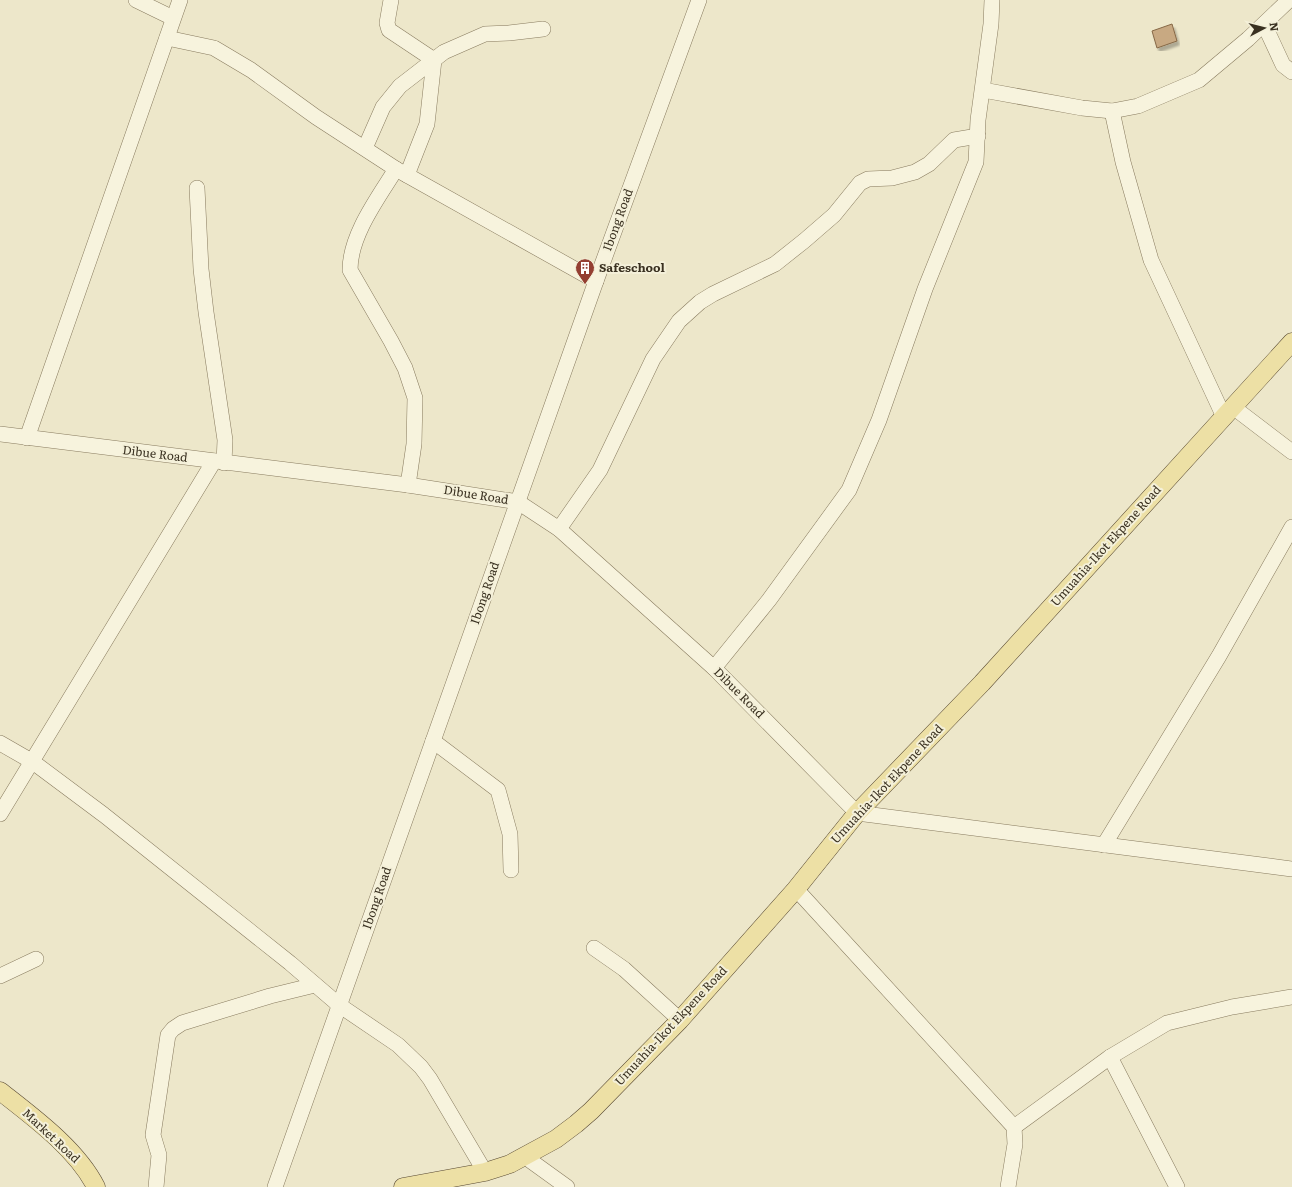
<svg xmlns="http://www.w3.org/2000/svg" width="1292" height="1187" font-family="Literata,serif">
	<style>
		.building { fill: #c8a982; stroke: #866846; filter: url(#shadow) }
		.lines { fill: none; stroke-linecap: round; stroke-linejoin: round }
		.minor-casing { stroke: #887b5f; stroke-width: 16 }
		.major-casing { stroke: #574832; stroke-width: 19 }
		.minor { stroke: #f7f3dd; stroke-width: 15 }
		.major { stroke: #ede0a5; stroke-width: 18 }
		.labels { text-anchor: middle; stroke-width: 4; stroke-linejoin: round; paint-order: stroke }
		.street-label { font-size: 12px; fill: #3a3121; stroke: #f4f0d9 }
		.poi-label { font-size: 12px; font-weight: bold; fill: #3a3121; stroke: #f4f0d9; text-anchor: start }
	</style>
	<defs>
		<filter id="shadow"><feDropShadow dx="2.5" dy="4" stdDeviation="1" flood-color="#0004"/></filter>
	</defs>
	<rect width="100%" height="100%" fill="#ede7ca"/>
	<path class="building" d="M 1172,24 L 1177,41 L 1157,48 L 1152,31 Z"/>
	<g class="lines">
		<defs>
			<g id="minor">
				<path d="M 136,0 L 173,18"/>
				<path d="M 391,0 L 387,23 L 389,30 L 434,60 L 427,124 L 407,175"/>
				<path d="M 1264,24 L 1283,65 L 1292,72"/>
				<path d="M 167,38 L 214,48 L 251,70 L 316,117 L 396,169 L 596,281"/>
				<path d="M 983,90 L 1082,108 L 1112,111 L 1138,106 L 1199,80 L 1248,39 L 1289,0"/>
				<path d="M 1112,111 L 1123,162 L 1151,260 L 1224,417"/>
				<path d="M 365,148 L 383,107 L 400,86 L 444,52 L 485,34 L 509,33 L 543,29"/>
				<path d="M 396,169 C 378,198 350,235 350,270 L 391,341 L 405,368 L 415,398 L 414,444 L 408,485"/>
				<path d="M 197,188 L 201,269 L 206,312 L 225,440 L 224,463"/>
				<path d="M 1233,407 L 1292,452"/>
				<path d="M 0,434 L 408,485 L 518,502 L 559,529 L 714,668 L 857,813 L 1292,869"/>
				<path d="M 27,438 L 180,0"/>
				<path d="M 559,529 L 600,470 L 653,359 L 679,321 L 700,302 L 713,294 L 775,264 L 804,241 L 834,215 L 860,183 L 868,179 L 892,178 L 915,172 L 929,164 L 954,140 L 978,136"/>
				<path d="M 714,668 L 769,600 L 849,490 L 879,420 L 925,289 L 976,162 L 978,120 L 991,24 L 992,0"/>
				<path d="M 433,741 L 498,790 L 510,834 L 511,870"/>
				<path d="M 0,743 L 33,762 L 104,815 L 290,963 L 339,1005 L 398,1045 L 421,1067 L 430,1079 L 485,1172"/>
				<path d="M 0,814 L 214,461"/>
				<path d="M 1104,845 L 1219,656 L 1292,527"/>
				<path d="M 796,889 L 1014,1127 L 1015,1144 L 1008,1187"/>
				<path d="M 594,948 L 624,969 L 680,1020"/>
				<path d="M 0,976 L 36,959"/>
				<path d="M 1110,1057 L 1177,1187"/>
				<path d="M 1014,1127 L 1110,1057 L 1167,1023 L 1232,1007 L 1292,997"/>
				<path d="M 524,1156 L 567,1187"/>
				<path d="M 156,1187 L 159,1155 L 153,1135 L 168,1035 L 173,1029 L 182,1023 L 270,996 L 315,985"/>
				<path d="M 275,1187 L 596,281 L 699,0"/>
			</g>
			<g id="major">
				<path d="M 0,1091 C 33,1117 77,1149 96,1187"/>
				<path d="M 403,1187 L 485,1172 L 510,1164 L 556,1139 L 576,1124 L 591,1111 L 680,1020 L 796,889 L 857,813 L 982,683 L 1292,342"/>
			</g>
		</defs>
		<use href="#minor" class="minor-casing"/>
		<use href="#major" class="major-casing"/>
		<use href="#minor" class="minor"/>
		<use href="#major" class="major"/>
	</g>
	<defs>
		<symbol id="building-pin" viewBox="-11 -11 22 30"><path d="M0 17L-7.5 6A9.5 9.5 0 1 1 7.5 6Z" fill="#943f32" stroke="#f4f0d9"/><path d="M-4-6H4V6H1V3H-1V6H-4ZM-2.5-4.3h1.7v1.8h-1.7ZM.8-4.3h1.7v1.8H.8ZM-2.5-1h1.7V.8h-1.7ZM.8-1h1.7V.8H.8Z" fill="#fff"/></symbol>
	</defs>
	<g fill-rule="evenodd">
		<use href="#building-pin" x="574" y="257" width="22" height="30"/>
	</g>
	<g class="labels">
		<g class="street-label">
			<text transform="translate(618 220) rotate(-70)" y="4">Ibong Road</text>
			<text transform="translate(155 454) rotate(7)" y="4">Dibue Road</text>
			<text transform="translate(476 495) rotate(9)" y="4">Dibue Road</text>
			<text transform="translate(1106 546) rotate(-48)" y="4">Umuahia-Ikot Ekpene Road</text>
			<text transform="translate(485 593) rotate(-71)" y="4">Ibong Road</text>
			<text transform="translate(739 693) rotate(45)" y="4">Dibue Road</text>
			<text transform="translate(887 784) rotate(-47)" y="4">Umuahia-Ikot Ekpene Road</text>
			<text transform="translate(377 898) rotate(-71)" y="4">Ibong Road</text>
			<text transform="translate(671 1026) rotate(-47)" y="4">Umuahia-Ikot Ekpene Road</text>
			<text transform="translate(51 1136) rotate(43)" y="4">Market Road</text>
		</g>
		<g class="poi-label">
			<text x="599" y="272">Safeschool</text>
		</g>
	</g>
	<g transform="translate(1264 28) rotate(83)" stroke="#f4f0d9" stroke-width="3" paint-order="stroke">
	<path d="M0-3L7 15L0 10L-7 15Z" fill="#3a3121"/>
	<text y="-6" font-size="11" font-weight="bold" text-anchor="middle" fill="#3a3121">N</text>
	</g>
</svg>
